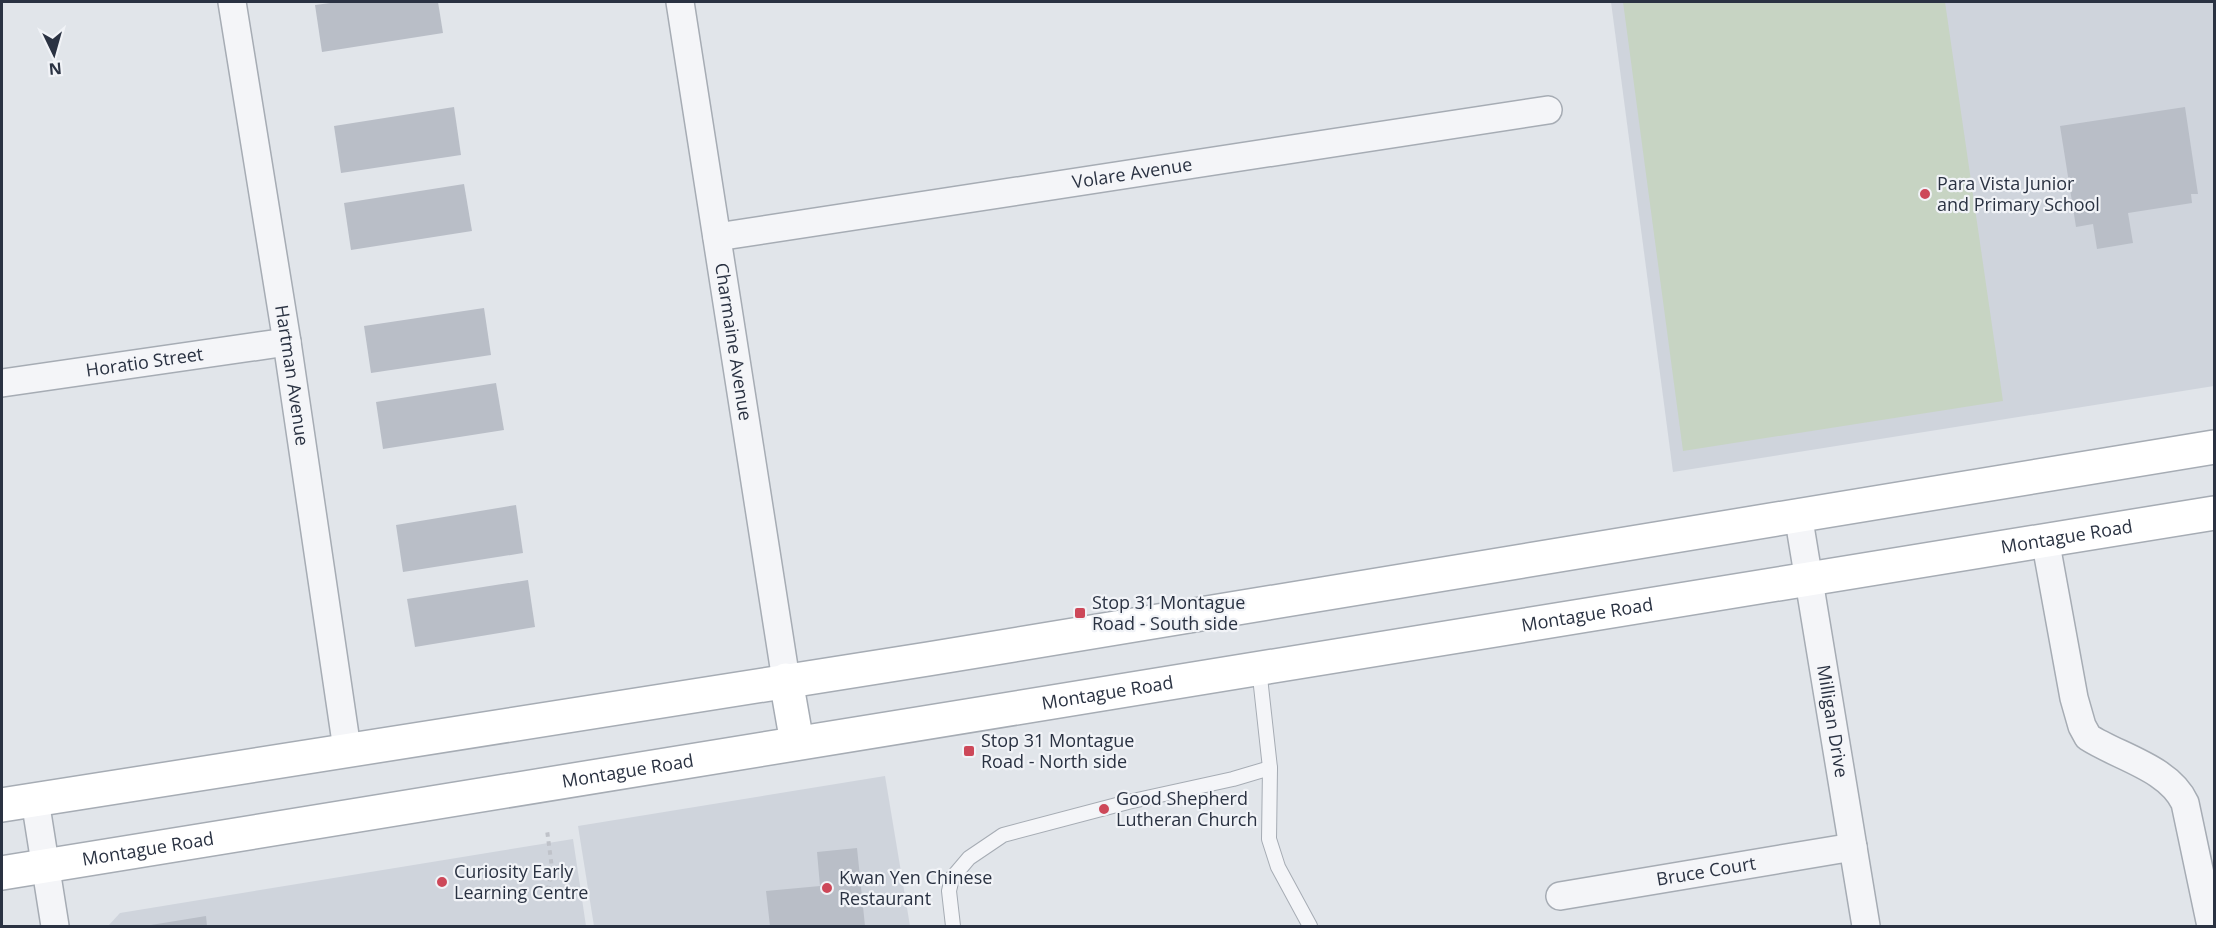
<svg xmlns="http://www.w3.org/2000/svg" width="2216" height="928" font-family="'Open Sans',sans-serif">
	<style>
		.built { fill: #cfd4dc }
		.green { fill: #c7d4c3 }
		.building { fill: #b9bec7 }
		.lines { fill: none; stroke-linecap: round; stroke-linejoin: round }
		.lane-casing { stroke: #a6acb4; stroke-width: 16 }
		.street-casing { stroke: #a6acb4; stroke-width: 30 }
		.secondary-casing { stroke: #a6acb4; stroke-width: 36 }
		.path { stroke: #bfc2c9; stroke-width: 4; stroke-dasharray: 4.5 4.5; stroke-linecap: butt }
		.lane { stroke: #f4f5f8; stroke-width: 14 }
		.street { stroke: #f4f5f8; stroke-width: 27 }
		.secondary { stroke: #fff; stroke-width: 33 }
		.poi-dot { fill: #cd4859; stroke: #f1f3f7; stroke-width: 2 }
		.labels { text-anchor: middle; stroke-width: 4.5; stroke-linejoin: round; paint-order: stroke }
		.street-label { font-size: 18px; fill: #2a3242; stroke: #f1f3f7 }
		.poi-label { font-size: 18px; fill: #2a3242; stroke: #f1f3f7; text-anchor: start }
	</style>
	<rect width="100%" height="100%" fill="#e1e5ea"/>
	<g class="built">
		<path d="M 1611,2 L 2214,2 L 2214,386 L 1673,472 Z"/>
		<path d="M 885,776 L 910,926 L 594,926 L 578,826 Z"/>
		<path d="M 573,839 L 586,926 L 108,926 L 120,913 Z"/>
	</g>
	<path class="green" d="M 1623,2 L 1945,2 L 2003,401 L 1683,451 Z"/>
	<g class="building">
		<path d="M 338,2 L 438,2 L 443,33 L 322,52 L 315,5 Z"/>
		<path d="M 454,107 L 461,155 L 341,173 L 334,126 Z"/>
		<path d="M 2185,107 L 2198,194 L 2191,194 L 2192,203 L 2128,213 L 2133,243 L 2097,249 L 2093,224 L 2076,227 L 2060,126 Z"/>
		<path d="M 464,184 L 472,231 L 351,250 L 344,203 Z"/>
		<path d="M 484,308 L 491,355 L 371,373 L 364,326 Z"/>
		<path d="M 496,383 L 504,430 L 383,449 L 376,402 Z"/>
		<path d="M 516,505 L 523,553 L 403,572 L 396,525 Z"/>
		<path d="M 528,580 L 535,627 L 415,647 L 407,599 Z"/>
		<path d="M 857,848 L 865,926 L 770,926 L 766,891 L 820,886 L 817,852 Z"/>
		<path d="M 206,916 L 207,926 L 151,926 L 151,925 Z"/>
	</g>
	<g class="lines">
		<defs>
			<g id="lane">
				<path d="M 1270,768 L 1269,839 L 1278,867 L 1310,926"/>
				<path d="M 953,926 L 949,891 L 952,878 L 969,858 L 1003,835 L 1128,802 L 1233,779 L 1270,768 L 1259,668"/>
			</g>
			<g id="street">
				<path id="s1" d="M 232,2 L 287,342 L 347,749"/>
				<path id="s2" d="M 680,2 L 786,680"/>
				<path id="s3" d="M 717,237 L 1548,110"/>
				<path id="s4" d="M 2,383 L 287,342"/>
				<path id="s5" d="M 1798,514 L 1866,926"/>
				<path d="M 2045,539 L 2074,698 L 2082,726 L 2088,737 C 2119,757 2169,768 2185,803 L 2211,926"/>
				<path d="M 35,800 L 55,926"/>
				<path id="s6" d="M 1560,896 L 1853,847"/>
			</g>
			<g id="secondary">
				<path d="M 786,680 L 797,743"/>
				<path d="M 2,805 L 928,659 L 2214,447"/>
				<path id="s7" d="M 2,873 L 2214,513"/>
			</g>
		</defs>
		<use href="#lane" class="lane-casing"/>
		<use href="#street" class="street-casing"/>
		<use href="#secondary" class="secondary-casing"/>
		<path class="path" d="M 546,899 L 552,868 L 547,830"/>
		<use href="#lane" class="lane"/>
		<use href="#street" class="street"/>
		<use href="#secondary" class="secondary"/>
	</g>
	<g class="poi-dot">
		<circle cx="1925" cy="194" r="6"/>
		<rect x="1074" y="607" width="12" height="12" rx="3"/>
		<rect x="963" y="745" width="12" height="12" rx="3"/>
		<circle cx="1104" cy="809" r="6"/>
		<circle cx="442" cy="882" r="6"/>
		<circle cx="827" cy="888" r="6"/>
	</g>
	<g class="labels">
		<g class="street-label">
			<text dy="6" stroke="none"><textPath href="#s3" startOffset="420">Volare Avenue</textPath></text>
			<text dy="6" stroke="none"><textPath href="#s2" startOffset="344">Charmaine Avenue</textPath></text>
			<text dy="6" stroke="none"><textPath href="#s4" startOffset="144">Horatio Street</textPath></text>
			<text dy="6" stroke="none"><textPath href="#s1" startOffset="378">Hartman Avenue</textPath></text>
			<text dy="6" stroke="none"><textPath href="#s7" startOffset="2092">Montague Road</textPath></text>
			<text dy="6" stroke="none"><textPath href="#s7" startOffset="1606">Montague Road</textPath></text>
			<text dy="6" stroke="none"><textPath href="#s7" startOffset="1120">Montague Road</textPath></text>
			<text dy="6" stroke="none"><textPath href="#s5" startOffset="210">Milligan Drive</textPath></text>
			<text dy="6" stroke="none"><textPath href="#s7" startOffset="634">Montague Road</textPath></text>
			<text dy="6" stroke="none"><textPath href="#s7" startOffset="148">Montague Road</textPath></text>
			<text dy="6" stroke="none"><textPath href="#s6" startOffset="148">Bruce Court</textPath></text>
		</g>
		<g class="poi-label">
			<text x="1937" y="190">Para Vista Junior<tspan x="1937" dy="21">and Primary School</tspan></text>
			<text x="1092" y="609">Stop 31 Montague<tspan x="1092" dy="21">Road - South side</tspan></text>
			<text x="981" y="747">Stop 31 Montague<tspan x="981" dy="21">Road - North side</tspan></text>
			<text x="1116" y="805">Good Shepherd<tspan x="1116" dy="21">Lutheran Church</tspan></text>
			<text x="454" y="878">Curiosity Early<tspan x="454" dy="21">Learning Centre</tspan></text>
			<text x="839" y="884">Kwan Yen Chinese<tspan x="839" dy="21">Restaurant</tspan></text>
		</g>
	</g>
	<rect width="2216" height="928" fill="none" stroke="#2a3242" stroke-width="6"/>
	<g transform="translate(54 54) rotate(175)" stroke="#f1f3f7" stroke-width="4.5" paint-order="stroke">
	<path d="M0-4.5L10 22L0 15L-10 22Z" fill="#2a3242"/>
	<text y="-9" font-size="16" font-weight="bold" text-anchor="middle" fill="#2a3242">N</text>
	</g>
</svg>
